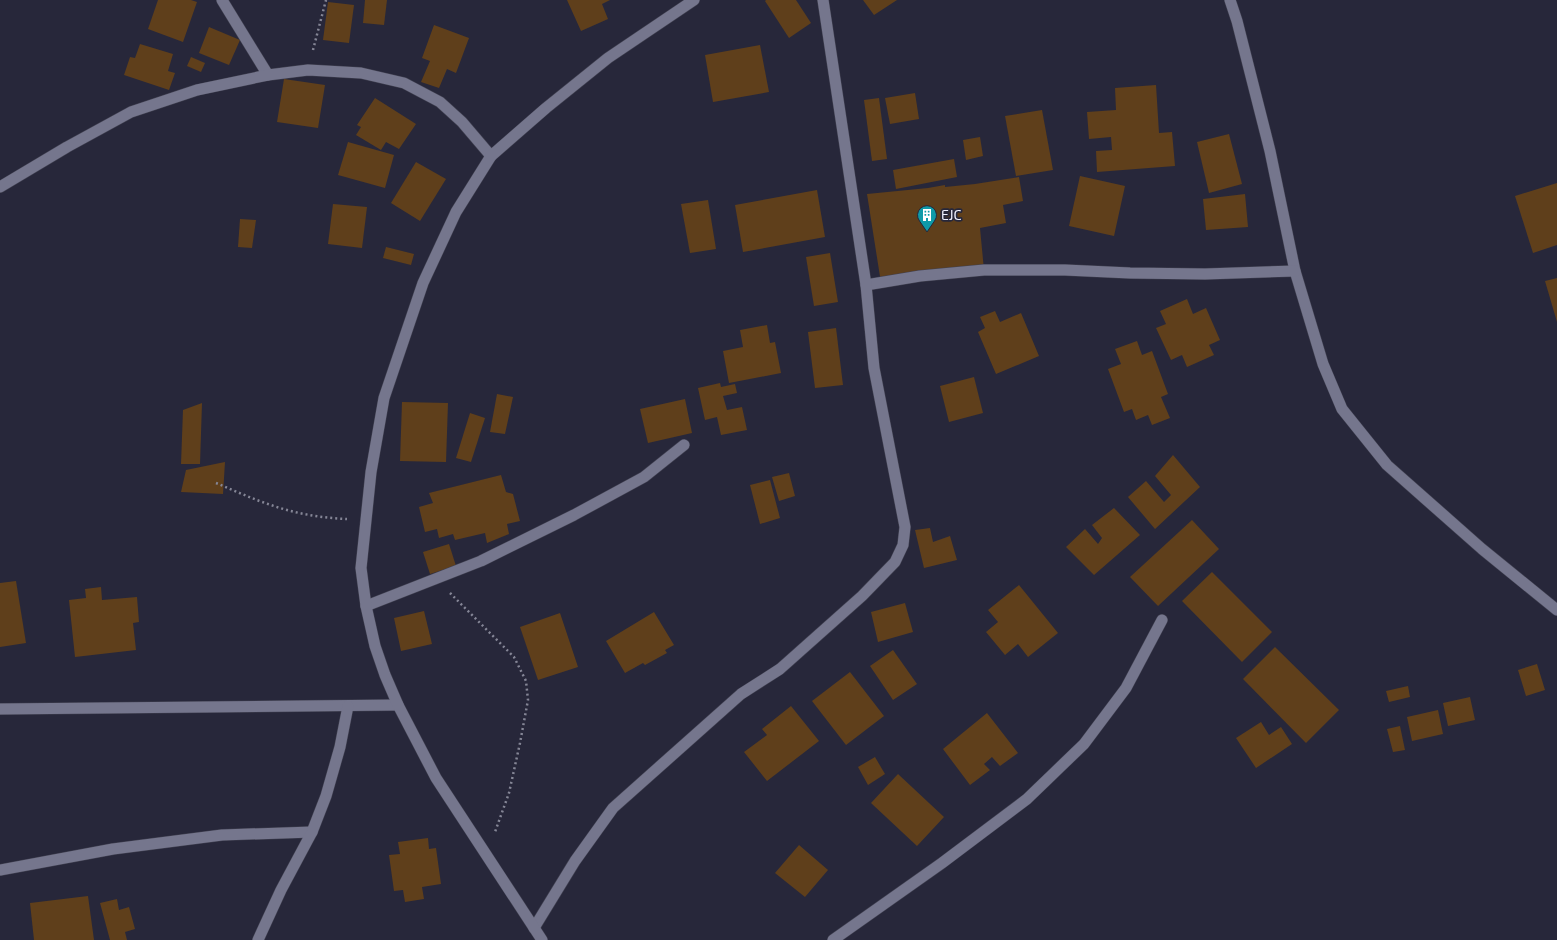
<svg xmlns="http://www.w3.org/2000/svg" width="1557" height="940" font-family="'Exo 2',sans-serif">
	<style>
		.building { fill: #5f3f1b }
		.lines { fill: none; stroke-linecap: round; stroke-linejoin: round }
		.minor-casing { stroke: #414151; stroke-width: 12 }
		.path { stroke: #858696; stroke-width: 2.5; stroke-dasharray: 2 3; stroke-linecap: butt }
		.minor { stroke: #75768d; stroke-width: 11 }
		.labels { text-anchor: middle; stroke-width: 3.5; stroke-linejoin: round; paint-order: stroke }
		.poi-label { font-size: 14px; fill: #eff0fd; stroke: #27273a; text-anchor: start }
	</style>
	<rect width="100%" height="100%" fill="#27273a"/>
	<g class="building">
		<path d="M 158,0 L 191,0 L 197,2 L 183,42 L 148,29 Z"/>
		<path d="M 365,0 L 387,0 L 384,25 L 363,23 Z"/>
		<path d="M 567,0 L 610,0 L 602,4 L 608,19 L 581,31 Z"/>
		<path d="M 766,0 L 796,0 L 811,23 L 789,38 L 765,1 Z"/>
		<path d="M 863,0 L 897,0 L 874,15 Z"/>
		<path d="M 328,2 L 354,5 L 349,43 L 323,40 Z"/>
		<path d="M 434,25 L 469,38 L 456,73 L 447,69 L 439,88 L 421,82 L 430,61 L 422,58 Z"/>
		<path d="M 209,27 L 240,40 L 229,65 L 199,53 Z"/>
		<path d="M 140,44 L 173,54 L 168,71 L 175,73 L 169,90 L 124,75 L 130,57 L 135,58 Z"/>
		<path d="M 760,45 L 769,92 L 713,102 L 705,55 Z"/>
		<path d="M 191,57 L 205,63 L 201,72 L 187,66 Z"/>
		<path d="M 284,79 L 325,85 L 318,128 L 277,122 Z"/>
		<path d="M 1156,85 L 1159,133 L 1172,132 L 1175,166 L 1097,172 L 1096,151 L 1112,150 L 1111,137 L 1089,139 L 1087,112 L 1116,110 L 1115,88 Z"/>
		<path d="M 915,93 L 919,119 L 890,124 L 885,98 Z"/>
		<path d="M 375,98 L 416,124 L 399,149 L 386,142 L 381,150 L 356,135 L 361,127 L 357,125 Z"/>
		<path d="M 879,98 L 887,159 L 872,161 L 864,100 Z"/>
		<path d="M 1042,110 L 1053,170 L 1016,176 L 1005,116 Z"/>
		<path d="M 1229,134 L 1242,184 L 1209,193 L 1197,142 Z"/>
		<path d="M 980,137 L 983,156 L 966,160 L 963,140 Z"/>
		<path d="M 348,142 L 394,155 L 385,188 L 338,175 Z"/>
		<path d="M 954,159 L 957,177 L 896,189 L 893,170 Z"/>
		<path d="M 416,162 L 446,179 L 420,221 L 391,203 Z"/>
		<path d="M 1080,176 L 1125,186 L 1114,236 L 1069,226 Z"/>
		<path d="M 1019,177 L 1023,201 L 1003,205 L 1006,223 L 980,228 L 984,270 L 881,283 L 867,194 L 928,188 L 945,185 L 945,187 L 975,184 Z"/>
		<path d="M 1557,183 L 1557,245 L 1533,253 L 1515,196 Z"/>
		<path d="M 817,190 L 825,237 L 743,252 L 735,205 Z"/>
		<path d="M 1245,194 L 1248,227 L 1206,230 L 1203,199 Z"/>
		<path d="M 708,200 L 716,249 L 690,253 L 681,204 Z"/>
		<path d="M 333,204 L 367,207 L 362,248 L 328,244 Z"/>
		<path d="M 240,219 L 256,220 L 252,248 L 238,247 Z"/>
		<path d="M 386,247 L 414,254 L 411,265 L 383,258 Z"/>
		<path d="M 830,253 L 838,302 L 814,306 L 806,257 Z"/>
		<path d="M 1557,278 L 1557,322 L 1545,281 Z"/>
		<path d="M 1187,299 L 1193,314 L 1206,308 L 1220,340 L 1209,345 L 1214,355 L 1187,367 L 1182,355 L 1171,360 L 1156,328 L 1166,324 L 1160,311 Z"/>
		<path d="M 995,311 L 1000,322 L 1021,313 L 1039,356 L 996,374 L 978,332 L 985,328 L 980,317 Z"/>
		<path d="M 767,325 L 770,343 L 775,342 L 781,373 L 729,383 L 723,351 L 743,347 L 740,330 Z"/>
		<path d="M 836,328 L 843,385 L 815,388 L 808,332 Z"/>
		<path d="M 1137,341 L 1142,355 L 1152,351 L 1168,394 L 1161,397 L 1170,418 L 1152,425 L 1148,415 L 1136,420 L 1132,409 L 1124,412 L 1108,369 L 1121,364 L 1115,349 Z"/>
		<path d="M 974,377 L 983,413 L 949,422 L 940,386 Z"/>
		<path d="M 720,383 L 721,387 L 735,384 L 737,393 L 723,396 L 727,410 L 742,407 L 747,430 L 721,435 L 717,417 L 705,420 L 698,388 Z"/>
		<path d="M 497,394 L 513,397 L 505,434 L 490,432 Z"/>
		<path d="M 685,399 L 692,433 L 648,443 L 640,409 Z"/>
		<path d="M 402,402 L 448,403 L 446,462 L 400,461 Z"/>
		<path d="M 202,403 L 200,464 L 181,464 L 183,410 Z"/>
		<path d="M 470,413 L 485,418 L 471,462 L 456,458 Z"/>
		<path d="M 1173,455 L 1200,487 L 1155,529 L 1128,497 L 1146,481 L 1164,502 L 1171,495 L 1155,476 Z"/>
		<path d="M 225,462 L 223,494 L 181,492 L 186,470 Z"/>
		<path d="M 789,473 L 795,496 L 779,501 L 772,477 Z"/>
		<path d="M 501,475 L 506,492 L 513,494 L 520,521 L 507,524 L 509,534 L 487,543 L 485,533 L 455,540 L 453,534 L 439,538 L 437,529 L 425,532 L 419,507 L 433,503 L 429,493 Z"/>
		<path d="M 770,480 L 780,518 L 760,524 L 750,485 Z"/>
		<path d="M 1114,508 L 1140,535 L 1094,575 L 1066,547 L 1085,529 L 1098,544 L 1102,538 L 1092,525 Z"/>
		<path d="M 1192,520 L 1219,549 L 1158,606 L 1130,577 Z"/>
		<path d="M 930,528 L 933,542 L 950,536 L 957,560 L 924,568 L 915,530 Z"/>
		<path d="M 449,544 L 456,566 L 430,574 L 423,552 Z"/>
		<path d="M 1212,572 L 1272,632 L 1242,662 L 1182,601 Z"/>
		<path d="M 16,581 L 26,643 L 0,647 L 0,583 Z"/>
		<path d="M 1019,585 L 1058,633 L 1028,657 L 1018,644 L 1005,655 L 986,632 L 998,622 L 988,610 Z"/>
		<path d="M 101,587 L 102,600 L 137,597 L 139,622 L 133,623 L 136,650 L 75,657 L 69,600 L 86,598 L 85,589 Z"/>
		<path d="M 905,603 L 913,632 L 878,642 L 871,612 Z"/>
		<path d="M 424,611 L 432,644 L 401,651 L 394,618 Z"/>
		<path d="M 654,612 L 674,645 L 665,650 L 667,653 L 645,665 L 643,663 L 625,673 L 606,641 Z"/>
		<path d="M 560,613 L 578,667 L 538,680 L 520,627 Z"/>
		<path d="M 1275,647 L 1339,710 L 1306,743 L 1243,679 Z"/>
		<path d="M 893,650 L 917,684 L 893,700 L 870,666 Z"/>
		<path d="M 1537,664 L 1545,690 L 1526,696 L 1518,670 Z"/>
		<path d="M 850,672 L 884,716 L 846,745 L 812,701 Z"/>
		<path d="M 1408,686 L 1410,697 L 1389,702 L 1386,691 Z"/>
		<path d="M 1470,697 L 1475,720 L 1448,726 L 1443,703 Z"/>
		<path d="M 791,706 L 819,741 L 767,781 L 744,752 L 767,735 L 762,729 Z"/>
		<path d="M 1438,710 L 1443,734 L 1412,741 L 1407,717 Z"/>
		<path d="M 987,713 L 1018,753 L 1000,766 L 992,757 L 984,764 L 990,770 L 970,785 L 943,749 Z"/>
		<path d="M 1261,722 L 1269,735 L 1281,727 L 1292,744 L 1256,768 L 1236,738 Z"/>
		<path d="M 1400,726 L 1405,750 L 1393,752 L 1387,729 Z"/>
		<path d="M 875,757 L 885,774 L 868,785 L 858,767 Z"/>
		<path d="M 898,774 L 944,817 L 917,846 L 871,803 Z"/>
		<path d="M 428,838 L 429,849 L 436,848 L 441,884 L 422,887 L 424,899 L 405,902 L 403,890 L 394,891 L 389,855 L 400,854 L 398,842 Z"/>
		<path d="M 799,845 L 828,870 L 805,897 L 775,873 Z"/>
		<path d="M 88,896 L 94,940 L 34,940 L 30,903 Z"/>
		<path d="M 117,899 L 119,910 L 129,907 L 135,929 L 125,932 L 127,940 L 110,940 L 100,903 Z"/>
	</g>
	<g class="lines">
		<defs>
			<g id="minor">
				<path d="M 222,0 L 268,75"/>
				<path d="M 1230,0 L 1237,21 L 1270,151 L 1295,271 L 1323,364 L 1342,409 L 1387,465 L 1482,549 L 1557,610"/>
				<path d="M 0,187 L 67,147 L 131,112 L 197,90 L 268,75 L 308,70 L 361,73 L 404,83 L 440,102 L 462,122 L 491,156"/>
				<path d="M 866,285 L 920,276 L 984,270 L 1065,270 L 1130,273 L 1205,274 L 1295,271"/>
				<path d="M 366,606 L 481,561 L 574,515 L 644,477 L 684,445"/>
				<path d="M 0,709 L 398,705"/>
				<path d="M 0,870 L 113,849 L 222,835 L 312,832"/>
				<path d="M 534,928 L 575,861 L 613,808 L 741,694 L 780,669 L 862,596 L 895,562 L 903,545 L 905,527 L 874,368 L 866,285 L 823,0"/>
				<path d="M 258,940 L 281,890 L 312,832 L 326,796 L 340,747 L 348,706"/>
				<path d="M 542,940 L 436,778 L 398,705 L 385,675 L 375,646 L 366,606 L 361,568 L 371,472 L 384,398 L 423,283 L 456,212 L 491,156 L 546,108 L 608,58 L 694,0"/>
				<path d="M 833,940 L 942,863 L 1027,799 L 1084,744 L 1126,688 L 1162,620"/>
			</g>
		</defs>
		<use href="#minor" class="minor-casing"/>
		<g class="path">
			<path d="M 313,50 L 326,0"/>
			<path d="M 216,483 C 233,490 250,498 268,504 C 293,513 320,518 347,519"/>
			<path d="M 450,593 L 514,657 L 526,681 L 528,700 L 520,743 L 509,793 L 495,832"/>
		</g>
		<use href="#minor" class="minor"/>
	</g>
	<defs>
		<symbol id="building-pin" viewBox="-11 -11 22 30"><path d="M0 17L-7.5 6A9.5 9.5 0 1 1 7.5 6Z" fill="#0f9aa8" stroke="#27273a"/><path d="M-4-6H4V6H1V3H-1V6H-4ZM-2.5-4.3h1.7v1.8h-1.7ZM.8-4.3h1.7v1.8H.8ZM-2.5-1h1.7V.8h-1.7ZM.8-1h1.7V.8H.8Z" fill="#fff"/></symbol>
	</defs>
	<g fill-rule="evenodd">
		<use href="#building-pin" x="916" y="204" width="22" height="30"/>
	</g>
	<g class="labels">
		<g class="poi-label">
			<text x="941" y="220">EJC</text>
		</g>
	</g>
</svg>
